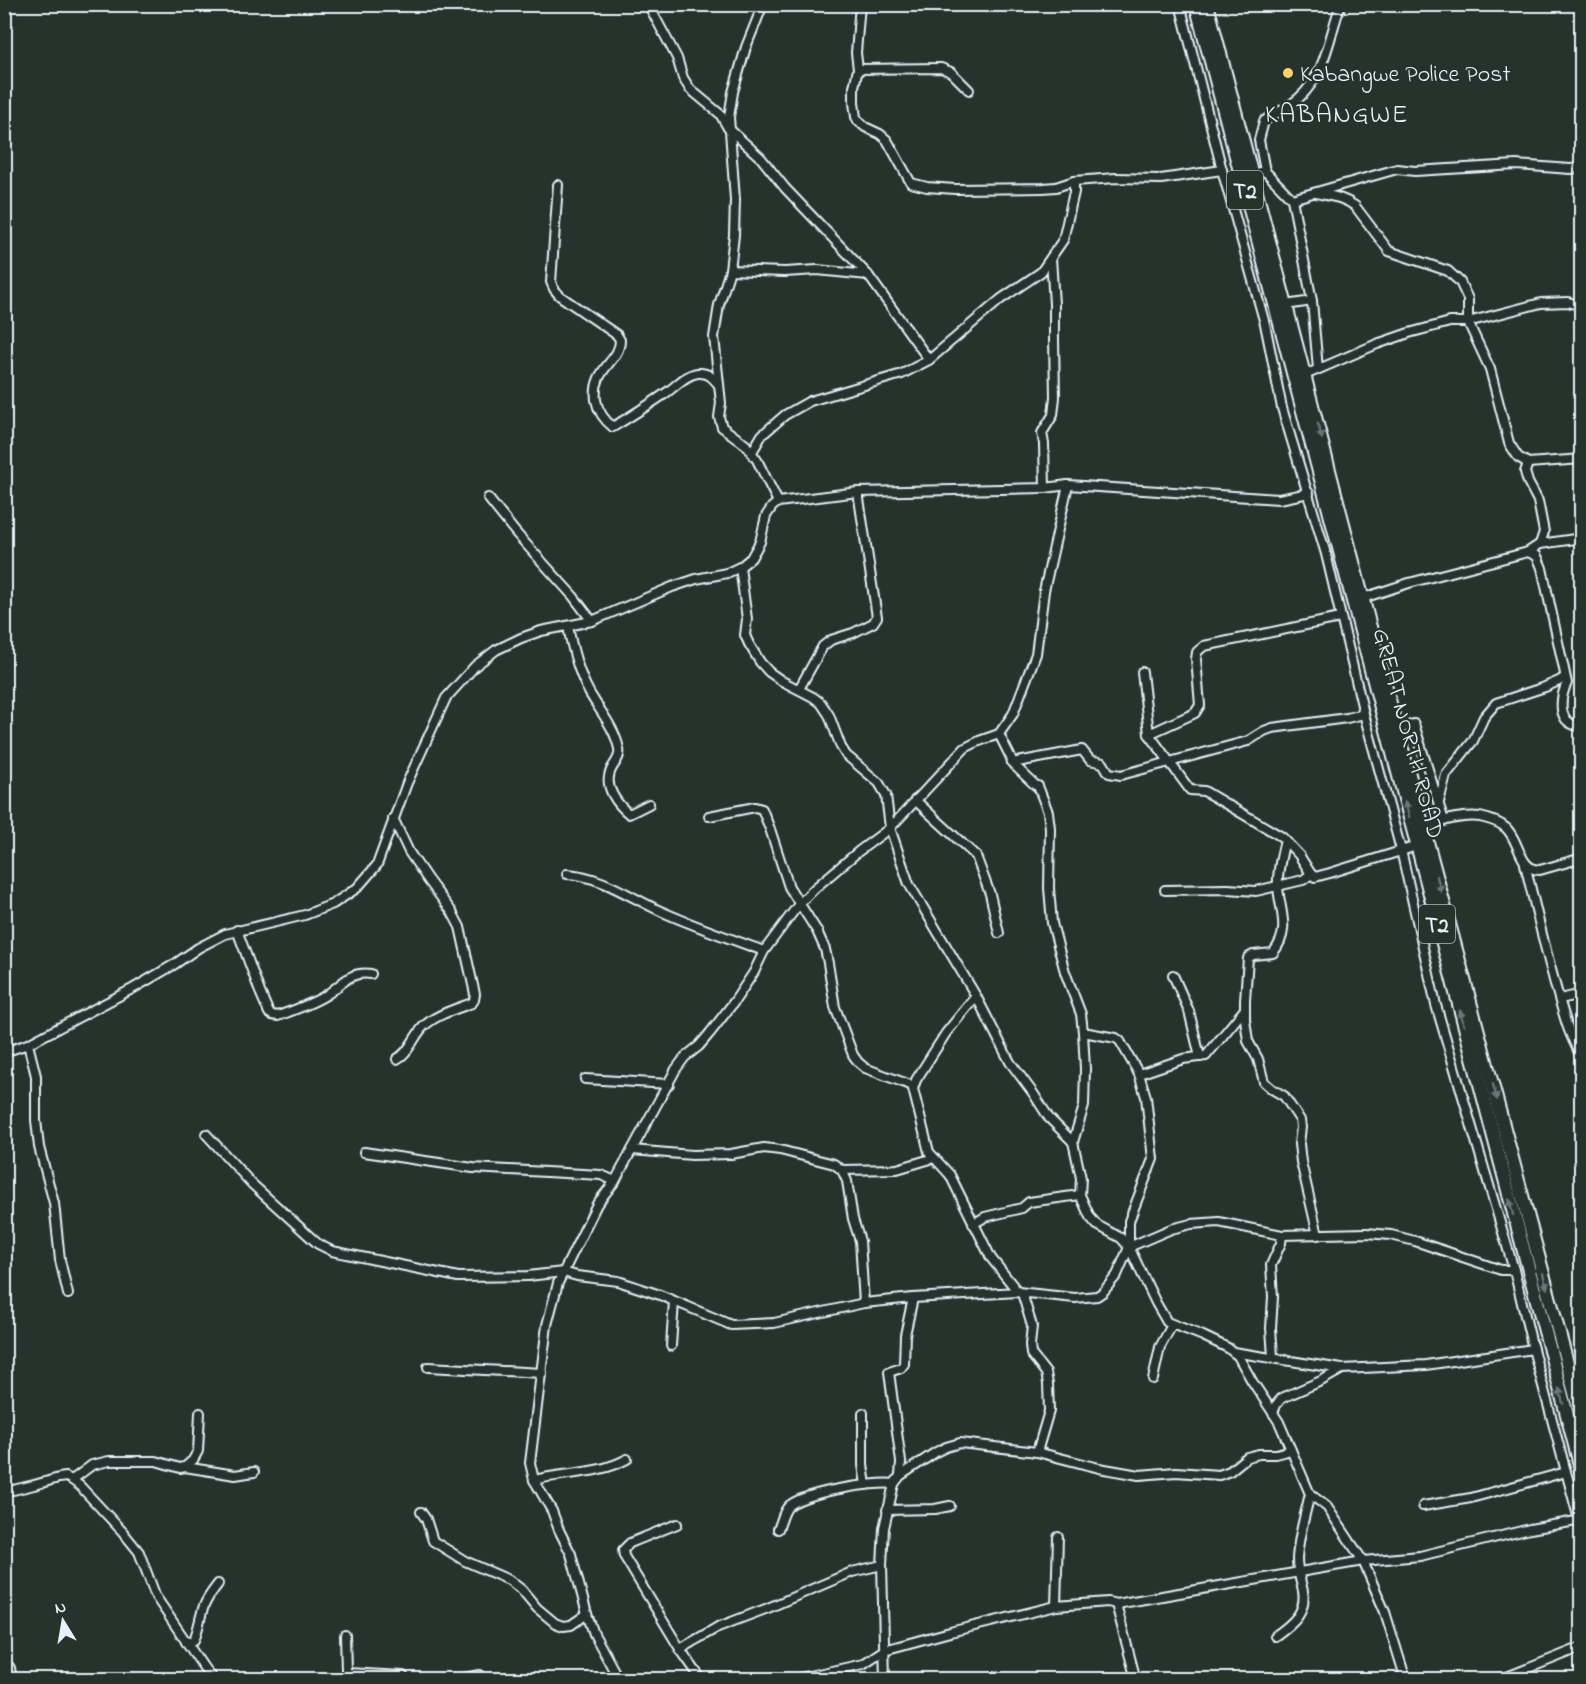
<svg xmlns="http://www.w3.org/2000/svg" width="1586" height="1684" font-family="'Indie Flower',sans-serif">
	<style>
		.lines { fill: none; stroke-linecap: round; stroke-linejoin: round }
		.minor-casing { stroke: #e8f1f8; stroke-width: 12 }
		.primary-casing { stroke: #e8f1f8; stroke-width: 16 }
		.minor { stroke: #26332d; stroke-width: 8 }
		.primary { stroke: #26332d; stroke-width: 12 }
		.oneway { fill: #6a7674 }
		.poi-dot { fill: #ffd166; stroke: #26332d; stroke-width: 2 }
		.labels { text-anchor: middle; stroke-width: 5; stroke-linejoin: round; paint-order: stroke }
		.shield { fill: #26332d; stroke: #aeb8bb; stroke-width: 1.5 }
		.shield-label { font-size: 22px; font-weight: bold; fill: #e8f1f8 }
		.poi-label { font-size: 24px; fill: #e8f1f8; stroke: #26332d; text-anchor: start }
		.street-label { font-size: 24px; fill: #e8f1f8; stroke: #26332d }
		.neighbourhood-label { font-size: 26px; letter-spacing: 1.5px; fill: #e8f1f8; stroke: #26332d }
	</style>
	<rect width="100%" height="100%" fill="#26332d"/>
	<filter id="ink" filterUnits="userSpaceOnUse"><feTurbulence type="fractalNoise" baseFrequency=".0167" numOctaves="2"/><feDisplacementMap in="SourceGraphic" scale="12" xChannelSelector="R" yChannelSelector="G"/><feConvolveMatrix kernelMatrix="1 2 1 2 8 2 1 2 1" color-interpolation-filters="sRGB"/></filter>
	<g filter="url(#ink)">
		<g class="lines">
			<defs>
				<g id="minor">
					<path d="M 648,4 L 677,58 L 683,78 L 690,89 L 720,114 L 728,128 L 761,158 L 785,188 L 868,275 L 929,360"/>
					<path d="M 761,4 L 760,12 L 746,47 L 733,92 L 729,117 L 735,200 L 734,235 L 730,270 L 719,305 L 714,337 L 721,403 L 719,417 L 722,427 L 746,445 L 757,460 L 778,502"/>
					<path d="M 860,4 L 856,53 L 858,69 L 854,87 L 854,103 L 856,117 L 858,121 L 865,127 L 880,134 L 887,140 L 911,183 L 927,187 L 955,189 L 1043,188 L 1056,187 L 1074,181 L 1116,178 L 1161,179 L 1222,170"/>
					<path d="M 1180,4 L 1222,170 L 1265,324 L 1282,408 L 1326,554 L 1364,714 L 1401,850 L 1436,1005 L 1514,1270 L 1533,1349 L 1582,1531"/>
					<path d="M 858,69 L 941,68 L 951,72 L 969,90"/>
					<path d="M 1265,171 L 1292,199 L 1312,301 L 1318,369"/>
					<path d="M 1250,174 L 1265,171 L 1259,140 L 1264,121 C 1275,114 1289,107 1299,98 C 1326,74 1329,36 1341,4"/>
					<path d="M 558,185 L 551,282 L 554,289 L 560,296 L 617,335 L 620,340 C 620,362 592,368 596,400 C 598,411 604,420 613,427 C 631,416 649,405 666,393 C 676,386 686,374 698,373 C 708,372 713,378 718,384"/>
					<path d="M 1316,193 C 1330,196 1343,197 1355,206 L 1389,251 L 1448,271 L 1460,282 L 1468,299 L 1468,322 L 1490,369 L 1509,443 L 1518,457 L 1528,463 L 1582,459"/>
					<path d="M 1292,199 L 1397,169 L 1415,171 L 1516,165 L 1570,169 L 1582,168"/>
					<path d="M 730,270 L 785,272 L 817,270 L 868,275"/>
					<path d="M 1286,305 L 1312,301"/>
					<path d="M 1305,375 L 1377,344 L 1409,333 L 1450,322 L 1468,322 L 1541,303 L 1568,302 L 1582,306"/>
					<path d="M 752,452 L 762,435 L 785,415 L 810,401 L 902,374 L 929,360 L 1001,299 L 1041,272 L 1063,240 L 1074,192 L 1074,181"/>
					<path d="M 1528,463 L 1525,472 L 1528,482 L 1538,501 L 1544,532 L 1540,544"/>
					<path d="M 1045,488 L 1044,444 L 1042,433 L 1053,415 L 1055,397 L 1054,339 L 1054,304 L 1051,258"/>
					<path d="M 488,498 L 516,533 L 573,596 L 592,621"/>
					<path d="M 1528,552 L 1537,556 L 1542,568 L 1567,683 C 1561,695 1557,717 1572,724 C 1575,726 1578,726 1582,726"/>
					<path d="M 740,567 L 747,619 L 745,635 L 749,644 L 760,662 L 769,672 L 782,681 L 813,697 L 821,703 L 829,715 L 841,747 L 846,755 L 879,783 L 886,795 L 890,828 L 909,884 L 976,996 L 1010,1062 L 1033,1093 L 1049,1118 L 1073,1142 L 1081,1178 L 1080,1195 L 1090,1217 L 1097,1225 L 1121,1238 L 1129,1247 L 1156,1303 L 1167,1322 L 1203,1336 L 1228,1348 L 1238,1356 L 1252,1381 L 1279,1422 L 1310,1494 L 1327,1507 L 1363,1561 L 1385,1612 L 1406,1680"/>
					<path d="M 1363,598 L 1409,583 L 1528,552 L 1540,544 L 1582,538"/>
					<path d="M 568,626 C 572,648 578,672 589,692 C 599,710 615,728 619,749 C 621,758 614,763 611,770 C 603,786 617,804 629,814 L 649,804"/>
					<path d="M 1142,672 L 1149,734"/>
					<path d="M 799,689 L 823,646 L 831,640 L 853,633 L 873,623 L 877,617 L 858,492"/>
					<path d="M 1397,730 L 1414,724 L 1444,821"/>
					<path d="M 999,734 L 1011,758 L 1012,763 L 1035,785 L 1038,786 L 1048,812 L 1050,828 L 1049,888 L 1052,923 L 1065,972 L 1081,1014 L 1083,1032 L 1085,1069 L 1084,1106 L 1073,1142"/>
					<path d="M 1012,763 L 1082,750 L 1090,760 L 1103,763 L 1109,773 L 1121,775 L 1248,741 L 1264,731 L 1272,728 L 1347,718 L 1364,714"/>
					<path d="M 915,800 L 976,856 L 990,894 L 999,933"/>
					<path d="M 1439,802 L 1446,775 L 1473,741 L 1484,717 L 1496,703 L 1545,687 L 1559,681 L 1565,677"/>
					<path d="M 709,816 L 755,807 L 762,809 L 770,829 L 789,887 L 817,931 L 825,949 L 828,963 L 835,1007 L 853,1055 L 858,1062 L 865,1068 L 913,1086"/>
					<path d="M 393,818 L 409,852 L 428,880 L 452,912 L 460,927 L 475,994 L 474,1000 L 472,1003 C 456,1009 437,1014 424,1026 C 414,1036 410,1052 397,1059"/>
					<path d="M 1423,826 C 1442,821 1461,815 1480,817 C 1489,819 1500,822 1506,828 C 1520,841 1519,870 1540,870 L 1582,858"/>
					<path d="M 1285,840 C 1282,852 1279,865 1278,878 C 1276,906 1294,927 1273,953 L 1253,955 L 1248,958 L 1245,1000 L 1245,1019 L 1248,1041 L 1258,1059 L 1264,1082 L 1272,1089 L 1284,1096 L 1300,1120 L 1301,1127 L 1299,1144 L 1301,1162 L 1318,1235"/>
					<path d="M 1525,864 C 1538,918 1550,972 1567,1025 C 1571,1037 1577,1048 1582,1059"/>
					<path d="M 567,874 C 603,876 632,899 665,913 C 697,927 731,939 764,951"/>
					<path d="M 1311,874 L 1299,855 L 1282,837 L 1204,791 L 1190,790 L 1149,734 L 1195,713 L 1200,705 L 1196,659 L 1197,652 L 1204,646 L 1340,618"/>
					<path d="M 1165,890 L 1228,889 L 1256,891 L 1303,880 L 1311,874 L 1315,877 L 1330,873 L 1417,846"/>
					<path d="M 237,930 L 260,992 L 269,1013 L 272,1015 L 278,1016 C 294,1010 312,1004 326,995 C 343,984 349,971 371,974"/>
					<path d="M 1173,975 L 1189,1011 L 1200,1057"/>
					<path d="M 976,996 L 946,1033 L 916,1080 L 913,1089 L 929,1152 L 950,1175 L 991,1258 L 1018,1292"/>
					<path d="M 1560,999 L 1582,994"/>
					<path d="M 1083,1032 L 1116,1038 L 1120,1041 L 1139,1074 L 1146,1097 L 1153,1159 L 1129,1221 L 1129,1247"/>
					<path d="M 28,1044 L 36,1076 L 36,1120 L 39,1147 L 54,1203 L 60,1260 L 68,1294"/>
					<path d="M 4,1052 L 28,1044 L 134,988 L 175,964 L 198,948 L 225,934 L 305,915 L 333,904 L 357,888 L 377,865 L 407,783 L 446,698 L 475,666 L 496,650 L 521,638 L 541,631 L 592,621 L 672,587 L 696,579 L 727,573 L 740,567 L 751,558 L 760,542 L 766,516 L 772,507 L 778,502 L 858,492 L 1045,488 L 1068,485 L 1279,499 L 1309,493"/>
					<path d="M 1139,1074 L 1183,1059 L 1206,1056 L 1245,1009"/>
					<path d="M 585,1079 L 669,1084"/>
					<path d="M 206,1134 L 252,1184 L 318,1244 L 332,1251 L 458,1277 L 528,1276 L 563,1272 L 577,1276 L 618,1281 L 660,1295 L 731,1325 L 774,1323 L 864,1303 L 913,1298 L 1018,1292 L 1075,1298 L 1097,1296 L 1103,1292 L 1117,1275 L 1129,1247 L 1171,1229 L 1191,1224 L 1219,1222 L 1282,1235 L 1366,1233 L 1391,1235 L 1415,1241 L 1501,1270 L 1514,1270"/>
					<path d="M 632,1150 L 692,1155 L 731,1154 L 764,1148 L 780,1150 L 834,1164 L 842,1170 L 847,1181 L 853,1219 L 860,1241 L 864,1303"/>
					<path d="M 364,1152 L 473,1168 L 601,1175 L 615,1181"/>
					<path d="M 842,1170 L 897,1169 L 934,1158"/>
					<path d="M 973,1224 L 985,1217 L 1022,1208 L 1029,1202 L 1080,1195"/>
					<path d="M 1022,1293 L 1032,1326 L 1030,1345 L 1031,1354 L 1046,1373 L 1048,1384 L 1049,1411 L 1037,1452"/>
					<path d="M 671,1346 L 674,1301"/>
					<path d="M 1233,1352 L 1342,1369 L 1426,1365 L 1533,1349"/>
					<path d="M 1273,1357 L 1271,1328 L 1273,1297 L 1271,1265 L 1281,1243 L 1282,1235"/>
					<path d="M 428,1367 L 542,1373"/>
					<path d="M 1153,1379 L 1160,1347 L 1172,1325"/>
					<path d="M 863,1413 L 863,1465 L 866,1485"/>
					<path d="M 1273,1413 L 1276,1405 L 1282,1398 L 1321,1381 L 1342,1369"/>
					<path d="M 185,1467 L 235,1475 L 254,1472"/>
					<path d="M 900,1476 L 936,1452 L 946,1447 L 960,1443 L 1037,1452 L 1099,1468 L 1139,1475 L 1176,1472 L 1219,1475 L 1230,1471 L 1247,1457 L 1259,1454 L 1276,1454 L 1291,1450"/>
					<path d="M 72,1480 L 92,1465 L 109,1461 L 156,1461 L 180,1468 L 185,1467 L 193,1460 L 198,1451 L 200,1413"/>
					<path d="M 534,1480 C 565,1472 598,1475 627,1459"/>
					<path d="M 4,1490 L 13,1490 L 34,1485 L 59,1478 L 66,1477 L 72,1480 L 80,1486 L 122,1531 L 139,1552 L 156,1597 L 204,1668 L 213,1680"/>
					<path d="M 1423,1506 L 1471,1498 L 1566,1472"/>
					<path d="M 887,1510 L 935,1509 L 950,1506"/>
					<path d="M 421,1512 L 426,1519 L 433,1541 L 465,1561 L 509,1580 L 522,1590 L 537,1608 L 555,1623 L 563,1626 L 571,1625 L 587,1614"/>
					<path d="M 677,1524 L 630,1543 L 623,1550 L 624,1556 L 680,1649 L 702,1680"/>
					<path d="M 778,1529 C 781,1523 783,1513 787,1508 C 798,1493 875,1481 894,1484"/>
					<path d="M 1116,1604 L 1136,1680"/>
					<path d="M 1056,1606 L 1058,1537"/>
					<path d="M 345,1635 L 346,1670 L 347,1673 L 403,1676 L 406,1680"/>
					<path d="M 1275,1636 C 1292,1624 1309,1611 1302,1587 C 1300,1578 1297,1569 1297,1559 C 1298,1538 1305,1515 1310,1494"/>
					<path d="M 186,1642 L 194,1640 C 199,1628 200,1616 204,1606 C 207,1598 213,1591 218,1584"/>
					<path d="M 680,1649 L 718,1627 L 768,1608 L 852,1572 L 882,1565"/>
					<path d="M 4,1661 L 10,1668 L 12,1680"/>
					<path d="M 453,1680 L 480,1675 L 484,1680"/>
					<path d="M 619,1680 L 594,1634 L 587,1614 L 571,1554 L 559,1530 L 552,1511 L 534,1480 L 530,1463 L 547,1325 L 558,1283 L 597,1204 L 615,1181 L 676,1069 L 685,1057 L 699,1046 L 710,1033 L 734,1002 L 754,972 L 764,951 L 799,904 L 815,888 L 859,851 L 890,828 L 965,748 L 979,741 L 999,734 L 1013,714 L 1036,654 L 1044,591 L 1068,485"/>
					<path d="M 791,1680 L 863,1664 L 884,1650 L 950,1632 L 1056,1606 L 1108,1602 L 1116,1604 L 1363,1561 L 1420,1556 L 1530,1529 L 1582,1520"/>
					<path d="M 885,1680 L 882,1565 L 884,1528 L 894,1484 L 900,1476 L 901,1462 L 889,1372 L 901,1368 L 904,1364 L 905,1335 L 913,1298"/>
					<path d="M 1499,1680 L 1582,1647"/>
				</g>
				<g id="primary">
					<path d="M 1196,4 L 1582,1472"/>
					<path d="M 1207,4 L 1397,730 L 1582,1419"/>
				</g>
			</defs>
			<use href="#minor" class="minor-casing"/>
			<use href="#primary" class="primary-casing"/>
			<use href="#minor" class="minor"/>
			<use href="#primary" class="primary"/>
		</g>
		<defs><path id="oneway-solid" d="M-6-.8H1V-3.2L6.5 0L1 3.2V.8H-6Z" transform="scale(1.5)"/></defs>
		<g class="oneway">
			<use href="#oneway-solid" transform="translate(1320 431) rotate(75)"/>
			<use href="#oneway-solid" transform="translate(1407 809) rotate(-105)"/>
			<use href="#oneway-solid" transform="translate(1439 884) rotate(75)"/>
			<use href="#oneway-solid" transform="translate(1462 1018) rotate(-105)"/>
			<use href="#oneway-solid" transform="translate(1495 1092) rotate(75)"/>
			<use href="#oneway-solid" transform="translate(1511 1207) rotate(-105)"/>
			<use href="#oneway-solid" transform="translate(1545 1281) rotate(75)"/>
			<use href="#oneway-solid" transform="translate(1561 1396) rotate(-105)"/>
		</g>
	</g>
	<circle class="poi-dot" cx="1288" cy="73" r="6"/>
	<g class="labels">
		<g class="shield">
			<rect x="1227" y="171" width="36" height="38" rx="4.5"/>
			<rect x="1419" y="905" width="36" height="38" rx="4.5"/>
		</g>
		<g class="shield-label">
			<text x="1245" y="198">T2</text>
			<text x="1437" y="932">T2</text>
		</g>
		<g class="poi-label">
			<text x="1300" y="81">Kabangwe Police Post</text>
		</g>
		<g class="street-label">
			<text transform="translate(1409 733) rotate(75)" y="8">GREAT NORTH ROAD</text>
		</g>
		<g class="neighbourhood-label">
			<text x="1337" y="122">KABANGWE</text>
		</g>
	</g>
	<rect width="1586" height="1684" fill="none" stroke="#26332d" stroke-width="24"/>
	<rect x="12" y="12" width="1562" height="1660" fill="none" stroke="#e8f1f8" stroke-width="2" filter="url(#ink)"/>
	<g transform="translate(63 1621) rotate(349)" stroke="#26332d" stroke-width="4.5" paint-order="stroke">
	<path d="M0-4.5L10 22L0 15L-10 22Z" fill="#e8f1f8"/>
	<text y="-9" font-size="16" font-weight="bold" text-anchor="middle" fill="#e8f1f8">N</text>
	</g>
</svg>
